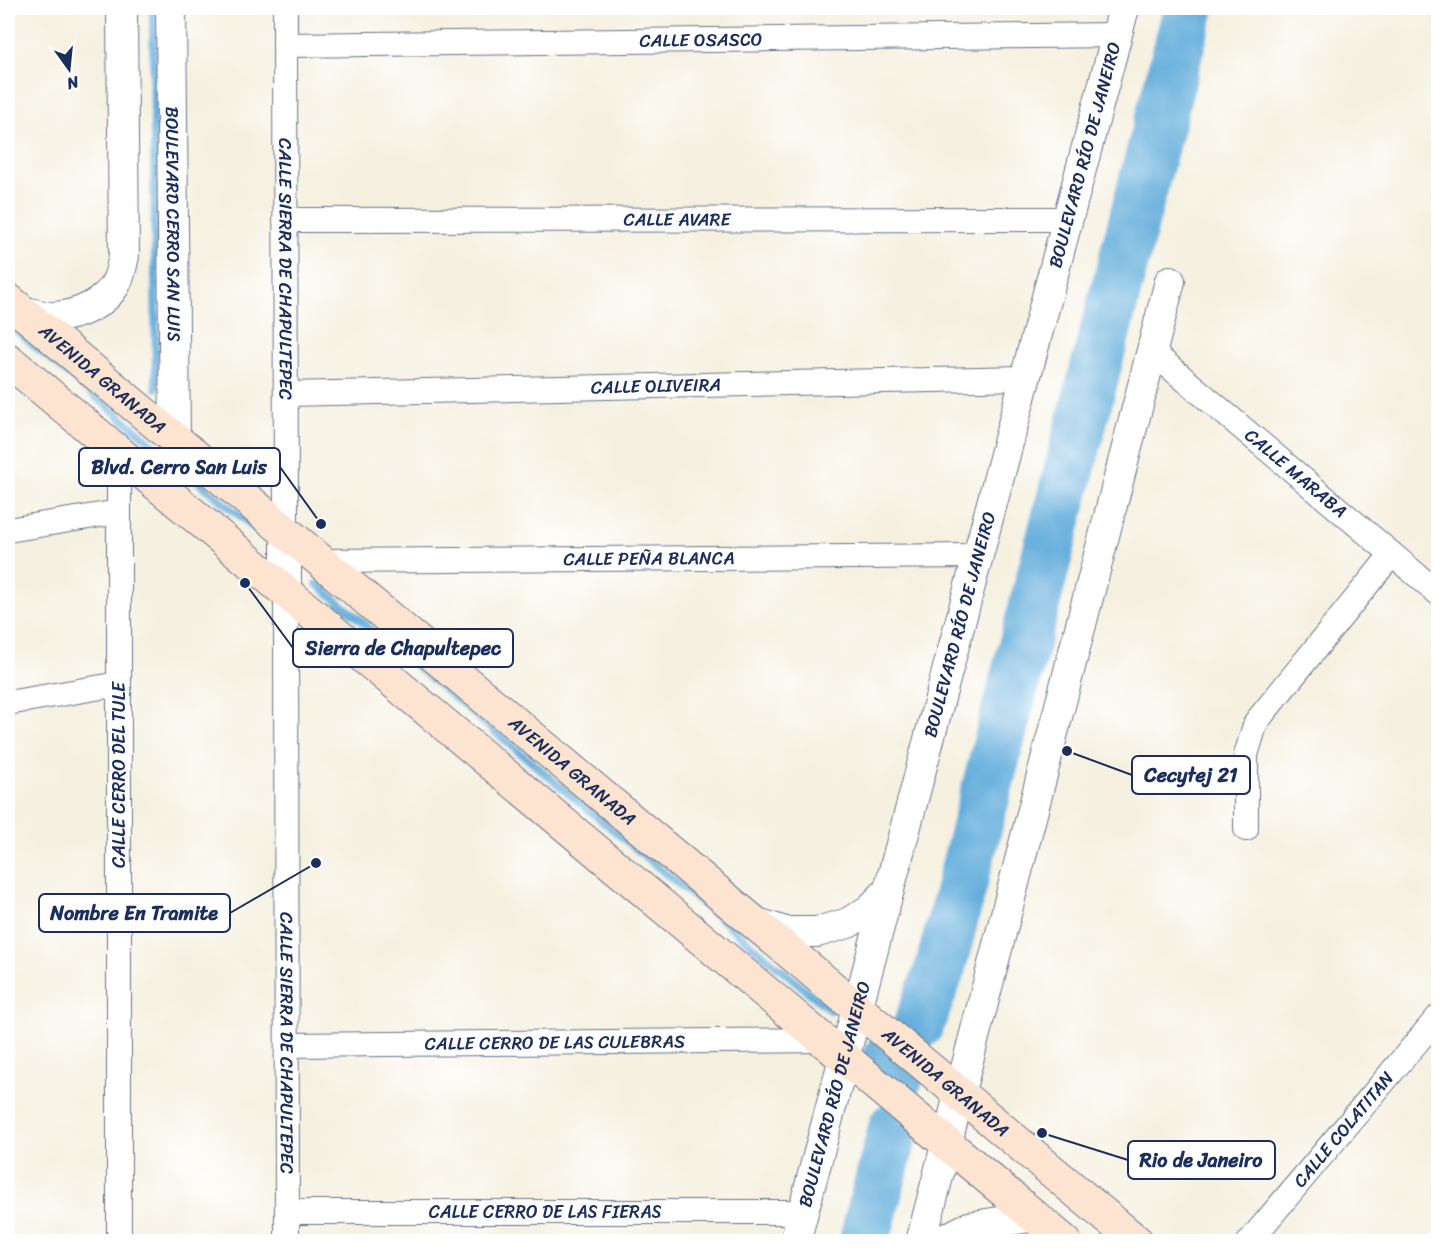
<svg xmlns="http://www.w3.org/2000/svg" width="1446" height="1249" font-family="Sriracha,sans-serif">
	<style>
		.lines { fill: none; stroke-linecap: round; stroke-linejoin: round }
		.stream { stroke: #63addb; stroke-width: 8 }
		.river { stroke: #63addb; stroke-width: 51 }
		.minor-casing { stroke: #67738b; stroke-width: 26 }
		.tertiary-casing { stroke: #67738b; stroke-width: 32 }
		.secondary-casing { stroke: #67738b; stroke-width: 35 }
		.minor { stroke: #fff; stroke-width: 24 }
		.tertiary { stroke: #fff; stroke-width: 30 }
		.secondary { stroke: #fde4d1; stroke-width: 33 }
		.labels { text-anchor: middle; stroke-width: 4.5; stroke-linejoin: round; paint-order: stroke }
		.street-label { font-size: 18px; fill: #1b2f5e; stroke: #fff }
		.leader { fill: none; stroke: #1b2f5e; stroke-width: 2 }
		.callout-dot { fill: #1b2f5e; stroke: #fff; stroke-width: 2 }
		.callout { fill: #fff; stroke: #1b2f5e; stroke-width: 2 }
		.callout-label { font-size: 20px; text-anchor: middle; font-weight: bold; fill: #1b2f5e }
	</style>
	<rect width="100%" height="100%" fill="#fff"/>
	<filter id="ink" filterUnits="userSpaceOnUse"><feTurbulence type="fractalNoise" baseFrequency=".0167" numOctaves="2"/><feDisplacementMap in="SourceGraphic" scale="12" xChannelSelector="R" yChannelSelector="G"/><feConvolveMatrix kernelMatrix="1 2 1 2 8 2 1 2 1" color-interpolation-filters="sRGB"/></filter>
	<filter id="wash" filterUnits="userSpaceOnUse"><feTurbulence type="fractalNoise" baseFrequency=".008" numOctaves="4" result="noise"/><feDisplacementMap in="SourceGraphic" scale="24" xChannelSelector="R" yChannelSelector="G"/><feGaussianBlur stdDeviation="1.35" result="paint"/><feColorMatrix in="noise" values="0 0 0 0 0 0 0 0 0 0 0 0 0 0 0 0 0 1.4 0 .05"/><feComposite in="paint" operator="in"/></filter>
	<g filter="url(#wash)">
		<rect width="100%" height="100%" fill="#f5f0df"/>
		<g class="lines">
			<g class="stream">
				<path d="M 153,8 L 156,388"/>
				<path d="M 8,324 L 269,540"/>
				<path d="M 317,584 L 830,1010"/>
			</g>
			<g class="river">
				<path d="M 919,1024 L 940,969 L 1189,8"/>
				<path d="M 898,1077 L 887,1059 L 901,1057"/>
				<path d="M 864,1242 L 894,1127"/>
			</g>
		</g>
	</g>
	<g filter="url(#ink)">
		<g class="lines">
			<defs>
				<g id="minor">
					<path id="s1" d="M 285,8 L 286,532"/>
					<path id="s2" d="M 285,45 L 1117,35"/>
					<path id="s3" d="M 285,220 L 1068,219"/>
					<path id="s4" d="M 1152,352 L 1438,593"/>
					<path id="s5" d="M 286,394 L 1026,378"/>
					<path d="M 8,530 L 119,512"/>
					<path id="s6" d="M 321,561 L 978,556"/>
					<path id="s7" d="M 286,593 L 287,1242"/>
					<path d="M 8,703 L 119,684"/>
					<path d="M 1246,829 L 1246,755 L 1256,722 L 1392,554"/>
					<path id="s8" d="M 287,1045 L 824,1040"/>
					<path id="s9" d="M 287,1212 L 803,1212"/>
					<path d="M 119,1242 L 119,453"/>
					<path id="s10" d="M 1249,1242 L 1438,1017"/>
				</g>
				<g id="tertiary">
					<path id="s11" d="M 171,8 L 175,439"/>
					<path d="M 21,311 C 31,313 43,317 53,317 C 78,316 108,303 118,279 C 121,272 122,264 124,256 L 122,8"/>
					<path d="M 286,532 L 286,593"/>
					<path d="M 754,922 L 785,932 L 817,932 L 848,923 L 869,910 L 889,890"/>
					<path id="s12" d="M 795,1242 L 1124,8"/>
					<path d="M 921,1242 L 1170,281"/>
					<path d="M 940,1242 L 969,1227 L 1035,1216"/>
				</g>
				<g id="secondary">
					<path id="s13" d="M 8,300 L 1137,1242"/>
					<path d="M 8,360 L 1065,1242"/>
				</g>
			</defs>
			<use href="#minor" class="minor-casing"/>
			<use href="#tertiary" class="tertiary-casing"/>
			<use href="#secondary" class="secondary-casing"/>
			<use href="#minor" class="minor"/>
			<use href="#tertiary" class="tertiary"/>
			<use href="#secondary" class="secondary"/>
		</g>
	</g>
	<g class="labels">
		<g class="street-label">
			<text dy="6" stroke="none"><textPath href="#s2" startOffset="416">CALLE OSASCO</textPath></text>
			<text dy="6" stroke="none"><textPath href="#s12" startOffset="1125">BOULEVARD RÍO DE JANEIRO</textPath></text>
			<text dy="6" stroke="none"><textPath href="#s3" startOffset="392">CALLE AVARE</textPath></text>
			<text dy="6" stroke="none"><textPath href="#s11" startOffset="216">BOULEVARD CERRO SAN LUIS</textPath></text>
			<text dy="6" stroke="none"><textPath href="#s1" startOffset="261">CALLE SIERRA DE CHAPULTEPEC</textPath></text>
			<text dy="6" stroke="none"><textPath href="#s13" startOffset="123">AVENIDA GRANADA</textPath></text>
			<text dy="6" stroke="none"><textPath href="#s5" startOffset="370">CALLE OLIVEIRA</textPath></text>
			<text dy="6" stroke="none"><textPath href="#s4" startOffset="188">CALLE MARABA</textPath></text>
			<text dy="6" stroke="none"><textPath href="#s6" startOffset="328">CALLE PEÑA BLANCA</textPath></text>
			<text dy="6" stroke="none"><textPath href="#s12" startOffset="639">BOULEVARD RÍO DE JANEIRO</textPath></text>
			<text dy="6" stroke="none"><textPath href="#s13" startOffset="735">AVENIDA GRANADA</textPath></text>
			<text transform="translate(119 775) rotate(-90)" y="6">CALLE CERRO DEL TULE</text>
			<text dy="6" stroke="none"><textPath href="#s8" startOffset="268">CALLE CERRO DE LAS CULEBRAS</textPath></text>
			<text dy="6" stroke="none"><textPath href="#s7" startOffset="450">CALLE SIERRA DE CHAPULTEPEC</textPath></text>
			<text dy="6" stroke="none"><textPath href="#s13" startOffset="1221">AVENIDA GRANADA</textPath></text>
			<text dy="6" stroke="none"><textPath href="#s12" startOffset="153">BOULEVARD RÍO DE JANEIRO</textPath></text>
			<text dy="6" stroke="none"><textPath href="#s10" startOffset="147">CALLE COLATITAN</textPath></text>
			<text dy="6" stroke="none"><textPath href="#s9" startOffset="258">CALLE CERRO DE LAS FIERAS</textPath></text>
		</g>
	</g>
	<path class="leader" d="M321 524L280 467M245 583L293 648M1067 751L1132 775M316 863L230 913M1042 1133L1128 1160"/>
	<g class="callout-dot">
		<circle cx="321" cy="524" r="6"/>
		<circle cx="245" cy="583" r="6"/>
		<circle cx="1067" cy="751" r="6"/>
		<circle cx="316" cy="863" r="6"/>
		<circle cx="1042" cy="1133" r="6"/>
	</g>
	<g class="callout">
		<rect x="79" y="448" width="201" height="38" rx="6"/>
		<rect x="293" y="629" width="220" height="38" rx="6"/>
		<rect x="1132" y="756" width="118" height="38" rx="6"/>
		<rect x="39" y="894" width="191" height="38" rx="6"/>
		<rect x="1128" y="1141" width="147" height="38" rx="6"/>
	</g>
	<g class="callout-label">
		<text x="179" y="474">Blvd. Cerro San Luis</text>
		<text x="403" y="655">Sierra de Chapultepec</text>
		<text x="1191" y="782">Cecytej 21</text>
		<text x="134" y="920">Nombre En Tramite</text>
		<text x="1201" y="1167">Rio de Janeiro</text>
	</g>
	<rect width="1446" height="1249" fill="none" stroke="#fff" stroke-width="30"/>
	<g transform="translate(69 69) rotate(165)" stroke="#ffffff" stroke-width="4.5" paint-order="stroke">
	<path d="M0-4.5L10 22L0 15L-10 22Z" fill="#1b2f5e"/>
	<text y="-9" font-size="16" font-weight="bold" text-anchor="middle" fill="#1b2f5e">N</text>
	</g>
</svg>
